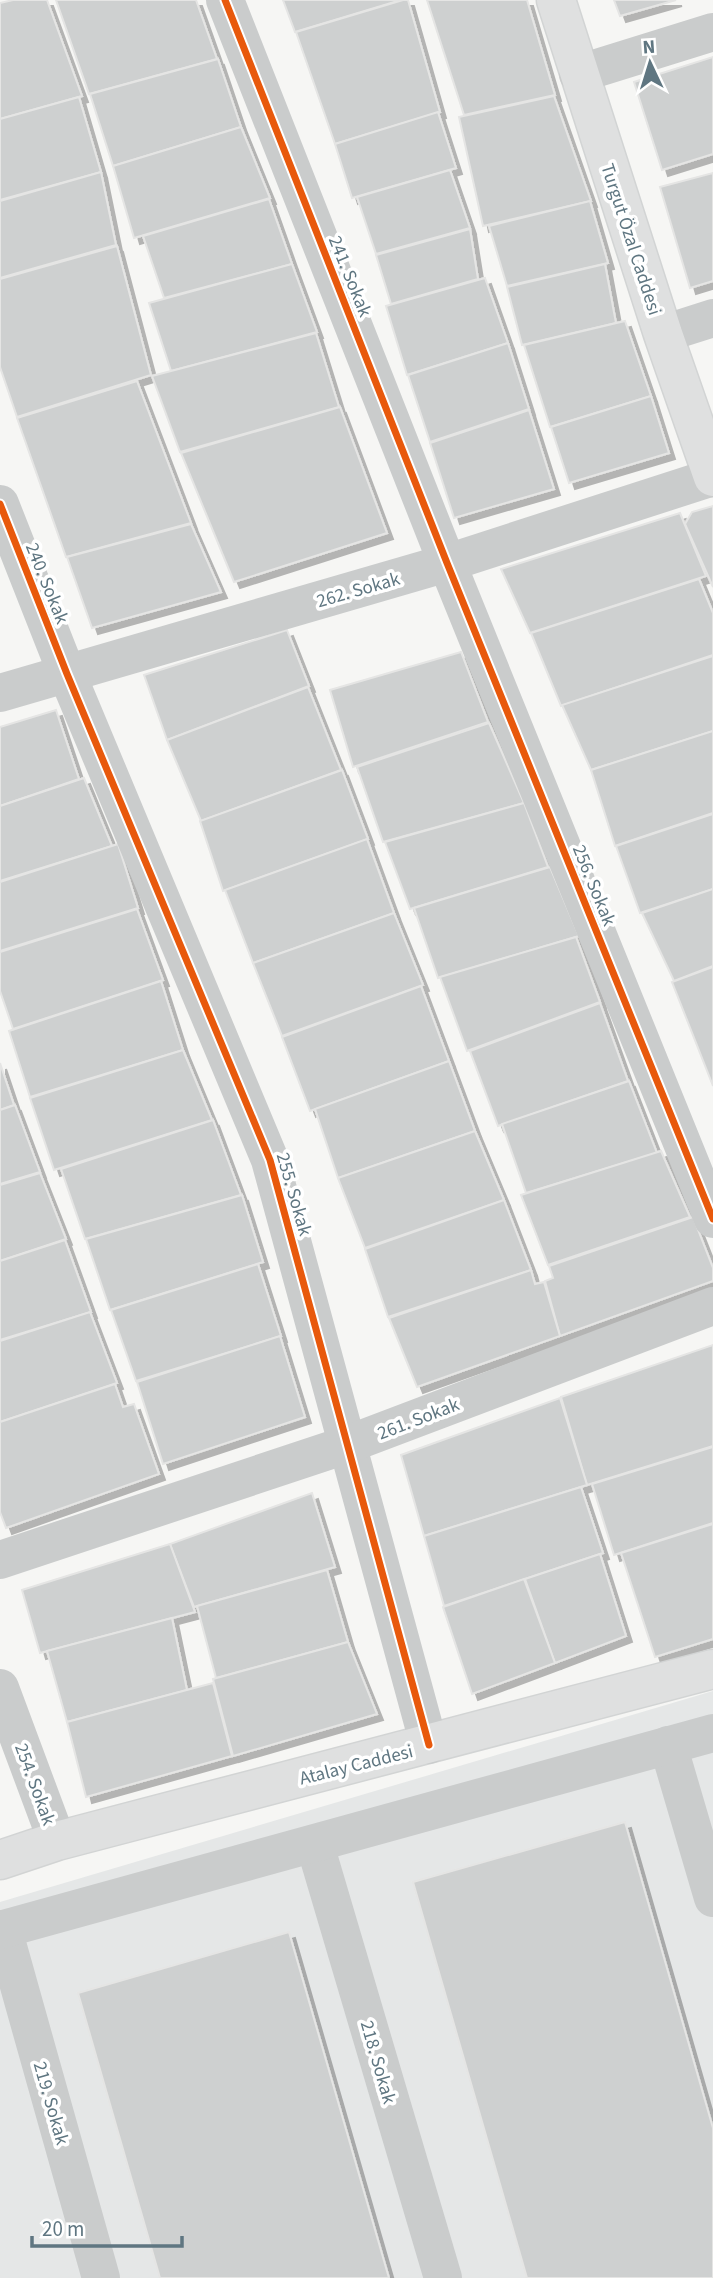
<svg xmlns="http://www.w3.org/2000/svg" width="713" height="2278" font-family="'Source Sans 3',sans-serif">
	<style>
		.built { fill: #e5e7e7 }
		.building { fill: #ced0d0; stroke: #e5e5e4; stroke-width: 2; filter: url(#shadow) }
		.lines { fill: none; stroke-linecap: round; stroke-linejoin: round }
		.secondary-casing { stroke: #d2d4d4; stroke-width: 41 }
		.street { stroke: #cacccc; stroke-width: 38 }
		.secondary { stroke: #dfe0e0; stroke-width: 38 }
		.cycleway-casing { stroke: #fff; stroke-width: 11 }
		.cycleway { stroke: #e8590c; stroke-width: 7 }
		.labels { text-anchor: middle; stroke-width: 7; stroke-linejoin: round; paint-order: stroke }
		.street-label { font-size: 19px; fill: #5f7681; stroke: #fff }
	</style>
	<defs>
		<filter id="shadow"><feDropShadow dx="6" dy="6" stdDeviation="0" flood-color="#0004"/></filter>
	</defs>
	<rect width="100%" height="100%" fill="#f6f6f4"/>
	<path class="built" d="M 713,1691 L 713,2278 L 0,2278 L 0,1902 Z"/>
	<g class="building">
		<path d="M 13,0 L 47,0 L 82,96 L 0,119 L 0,3 Z"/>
		<path d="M 56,0 L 196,0 L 217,59 L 89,94 Z"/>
		<path d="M 283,0 L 401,0 L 295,32 Z"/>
		<path d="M 403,0 L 408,0 L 440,112 L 335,144 L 296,32 Z"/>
		<path d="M 427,0 L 527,0 L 555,95 L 464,115 Z"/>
		<path d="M 614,0 L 676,0 L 620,16 Z"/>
		<path d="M 713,57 L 713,154 L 662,170 L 634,82 Z"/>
		<path d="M 218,59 L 241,127 L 113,166 L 90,94 Z"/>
		<path d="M 554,96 L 591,201 L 483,226 L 459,117 Z"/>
		<path d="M 79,97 L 101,172 L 0,200 L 0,119 Z"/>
		<path d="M 438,112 L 456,168 L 352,198 L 335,144 Z"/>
		<path d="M 241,127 L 270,198 L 134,238 L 113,166 Z"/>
		<path d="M 450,170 L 470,228 L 376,254 L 357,197 Z"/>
		<path d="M 101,172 L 116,245 L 0,278 L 0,201 Z"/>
		<path d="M 713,173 L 713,281 L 690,288 L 660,187 Z"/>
		<path d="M 269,199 L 292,264 L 164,298 L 143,236 Z"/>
		<path d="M 590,201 L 608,263 L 507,286 L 489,226 Z"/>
		<path d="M 470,229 L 478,279 L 391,304 L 376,255 Z"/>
		<path d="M 117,246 L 151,375 L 17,417 L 0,367 L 0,279 Z"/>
		<path d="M 292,264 L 317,332 L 171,371 L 149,303 Z"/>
		<path d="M 605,264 L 616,323 L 522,345 L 507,287 Z"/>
		<path d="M 485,278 L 508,343 L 407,375 L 386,306 Z"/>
		<path d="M 625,321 L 651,396 L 550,427 L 524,345 Z"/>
		<path d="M 316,333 L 339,407 L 180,452 L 152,376 Z"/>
		<path d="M 508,343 L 529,409 L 430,442 L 408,375 Z"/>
		<path d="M 137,381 L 191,523 L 66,557 L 17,418 Z"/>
		<path d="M 651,396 L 669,453 L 569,483 L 551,427 Z"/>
		<path d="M 340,407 L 387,533 L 234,582 L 181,453 Z"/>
		<path d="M 529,410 L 554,489 L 454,518 L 430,443 Z"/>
		<path d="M 713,506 L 713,587 L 685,524 L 692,512 Z"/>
		<path d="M 680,513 L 706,576 L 530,633 L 501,569 Z"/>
		<path d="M 191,524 L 221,592 L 92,628 L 67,557 Z"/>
		<path d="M 699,579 L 713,613 L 713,655 L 561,706 L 531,633 Z"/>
		<path d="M 287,630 L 309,686 L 167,740 L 144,675 Z"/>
		<path d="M 461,652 L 488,722 L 353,767 L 330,690 Z"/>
		<path d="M 713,656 L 713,731 L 591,770 L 562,705 Z"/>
		<path d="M 308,687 L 341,770 L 201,821 L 167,740 Z"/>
		<path d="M 56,710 L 79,779 L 0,806 L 0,727 Z"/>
		<path d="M 489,723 L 524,803 L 383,842 L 357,767 Z"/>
		<path d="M 713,731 L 713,813 L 615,846 L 591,770 Z"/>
		<path d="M 342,770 L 368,839 L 223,891 L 200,821 Z"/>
		<path d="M 84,778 L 112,846 L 0,881 L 0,806 Z"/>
		<path d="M 524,803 L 548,867 L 410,909 L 385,842 Z"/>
		<path d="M 713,814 L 713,889 L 640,913 L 616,846 Z"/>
		<path d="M 367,839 L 394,913 L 253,963 L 225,890 Z"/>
		<path d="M 118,844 L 138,908 L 0,951 L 0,882 Z"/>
		<path d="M 550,867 L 579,936 L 438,978 L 414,908 Z"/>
		<path d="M 713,889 L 713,966 L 674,981 L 642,913 Z"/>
		<path d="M 137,909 L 163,980 L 13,1029 L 0,991 L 0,952 Z"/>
		<path d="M 394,913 L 423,985 L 282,1036 L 253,963 Z"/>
		<path d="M 576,937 L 600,1002 L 467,1051 L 440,977 Z"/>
		<path d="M 713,967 L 713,1086 L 672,982 Z"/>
		<path d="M 161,981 L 183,1050 L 30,1097 L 9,1031 Z"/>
		<path d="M 421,986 L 449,1061 L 310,1111 L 282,1037 Z"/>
		<path d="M 600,1003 L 628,1081 L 498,1126 L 470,1051 Z"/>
		<path d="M 183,1050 L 212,1120 L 54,1170 L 30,1098 Z"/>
		<path d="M 449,1061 L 475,1131 L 338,1178 L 315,1109 Z"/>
		<path d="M 0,1063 L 14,1105 L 0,1110 Z"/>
		<path d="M 629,1081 L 657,1153 L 526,1193 L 502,1124 Z"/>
		<path d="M 15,1105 L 40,1172 L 0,1184 L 0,1110 Z"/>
		<path d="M 213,1120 L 241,1195 L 85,1239 L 61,1169 Z"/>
		<path d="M 475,1131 L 504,1200 L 365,1248 L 338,1178 Z"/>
		<path d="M 661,1151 L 690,1217 L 548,1265 L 521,1195 Z"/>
		<path d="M 40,1173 L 66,1239 L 0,1261 L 0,1185 Z"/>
		<path d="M 242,1195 L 263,1262 L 110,1310 L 86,1239 Z"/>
		<path d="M 504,1200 L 531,1270 L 388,1317 L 365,1249 Z"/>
		<path d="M 693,1217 L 713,1268 L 713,1281 L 560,1336 L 545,1281 L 553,1278 L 549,1266 Z"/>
		<path d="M 65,1240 L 91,1312 L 0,1340 L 0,1261 Z"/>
		<path d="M 258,1264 L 281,1336 L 136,1381 L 111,1310 Z"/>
		<path d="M 531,1270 L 535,1284 L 544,1282 L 560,1336 L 417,1387 L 389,1318 Z"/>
		<path d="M 90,1312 L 117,1383 L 0,1422 L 0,1341 Z"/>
		<path d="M 280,1336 L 305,1417 L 163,1464 L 137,1382 Z"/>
		<path d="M 713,1345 L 713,1446 L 587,1485 L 561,1397 Z"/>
		<path d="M 115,1384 L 123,1407 L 134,1404 L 159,1474 L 6,1528 L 0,1512 L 0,1422 Z"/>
		<path d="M 560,1398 L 587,1485 L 424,1536 L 401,1455 Z"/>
		<path d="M 713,1447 L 713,1523 L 614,1555 L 592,1484 Z"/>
		<path d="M 581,1487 L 603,1553 L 444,1606 L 424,1536 Z"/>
		<path d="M 312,1493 L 335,1567 L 194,1607 L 170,1544 Z"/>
		<path d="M 713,1524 L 713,1639 L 655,1657 L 621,1553 Z"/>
		<path d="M 170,1544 L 195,1612 L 40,1653 L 22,1590 Z"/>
		<path d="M 600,1554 L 626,1636 L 555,1663 L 525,1579 Z"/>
		<path d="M 327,1570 L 348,1642 L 216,1678 L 197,1606 Z"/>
		<path d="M 524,1579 L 555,1663 L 472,1694 L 443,1607 Z"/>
		<path d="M 172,1618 L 187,1690 L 67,1722 L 47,1651 Z"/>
		<path d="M 348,1642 L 377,1714 L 233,1756 L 213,1679 Z"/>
		<path d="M 213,1683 L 232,1756 L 86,1797 L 67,1722 Z"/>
		<path d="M 625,1822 L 713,2128 L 713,2278 L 527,2278 L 413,1882 Z"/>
		<path d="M 289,1932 L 389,2278 L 160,2278 L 78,1993 Z"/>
	</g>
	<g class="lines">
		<defs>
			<g id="secondary">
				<path d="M 556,0 L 663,334 L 713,477"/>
				<path d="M 0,1860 L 57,1841 L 713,1669"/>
			</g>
		</defs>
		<use href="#secondary" class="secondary-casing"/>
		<g class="street">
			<path d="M 225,0 L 447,563 L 713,1219"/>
			<path d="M 578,74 L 713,32"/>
			<path d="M 663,334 L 713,318"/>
			<path d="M 0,504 L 67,674 L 270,1160 L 429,1745"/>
			<path d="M 0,693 L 447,563 L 713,477"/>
			<path d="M 0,1560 L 346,1445 L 713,1306"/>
			<path d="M 0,1688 L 57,1841"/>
			<path d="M 668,1745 L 713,1898"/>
			<path d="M 315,1845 L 443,2278"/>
			<path d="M 3,1929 L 101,2278"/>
			<path d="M 0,1930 L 713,1733"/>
		</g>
		<use href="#secondary" class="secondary"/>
		<defs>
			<g id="cycleway">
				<path d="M 225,0 L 447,563 L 713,1219"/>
				<path d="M 0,504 L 67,674 L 270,1160 L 429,1745"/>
			</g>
		</defs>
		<use href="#cycleway" class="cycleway-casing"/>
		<use href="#cycleway" class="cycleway"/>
	</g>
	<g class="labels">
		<g class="street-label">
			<text transform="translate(632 239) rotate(72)" y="7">Turgut Özal Caddesi</text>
			<text transform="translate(351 276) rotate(68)" y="7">241. Sokak</text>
			<text transform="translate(48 583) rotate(68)" y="7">240. Sokak</text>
			<text transform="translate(358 589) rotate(-16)" y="7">262. Sokak</text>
			<text transform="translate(595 885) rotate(68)" y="7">256. Sokak</text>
			<text transform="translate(295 1194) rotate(74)" y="7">255. Sokak</text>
			<text transform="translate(418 1418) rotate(-21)" y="7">261. Sokak</text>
			<text transform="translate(356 1764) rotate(-14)" y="7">Atalay Caddesi</text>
			<text transform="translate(36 1784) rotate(70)" y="7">254. Sokak</text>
			<text transform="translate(379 2062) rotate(74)" y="7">218. Sokak</text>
			<text transform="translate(52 2103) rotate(74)" y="7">219. Sokak</text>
		</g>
	</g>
	<g transform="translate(650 63) rotate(356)" stroke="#ffffff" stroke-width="5" paint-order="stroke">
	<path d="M0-5L12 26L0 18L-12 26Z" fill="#5f7681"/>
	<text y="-10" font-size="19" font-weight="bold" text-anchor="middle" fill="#5f7681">N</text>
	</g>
	<path d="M32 2236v10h150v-10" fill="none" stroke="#5f7681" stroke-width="3.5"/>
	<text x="42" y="2236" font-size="21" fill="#5f7681" stroke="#ffffff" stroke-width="5" paint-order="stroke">20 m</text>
</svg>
